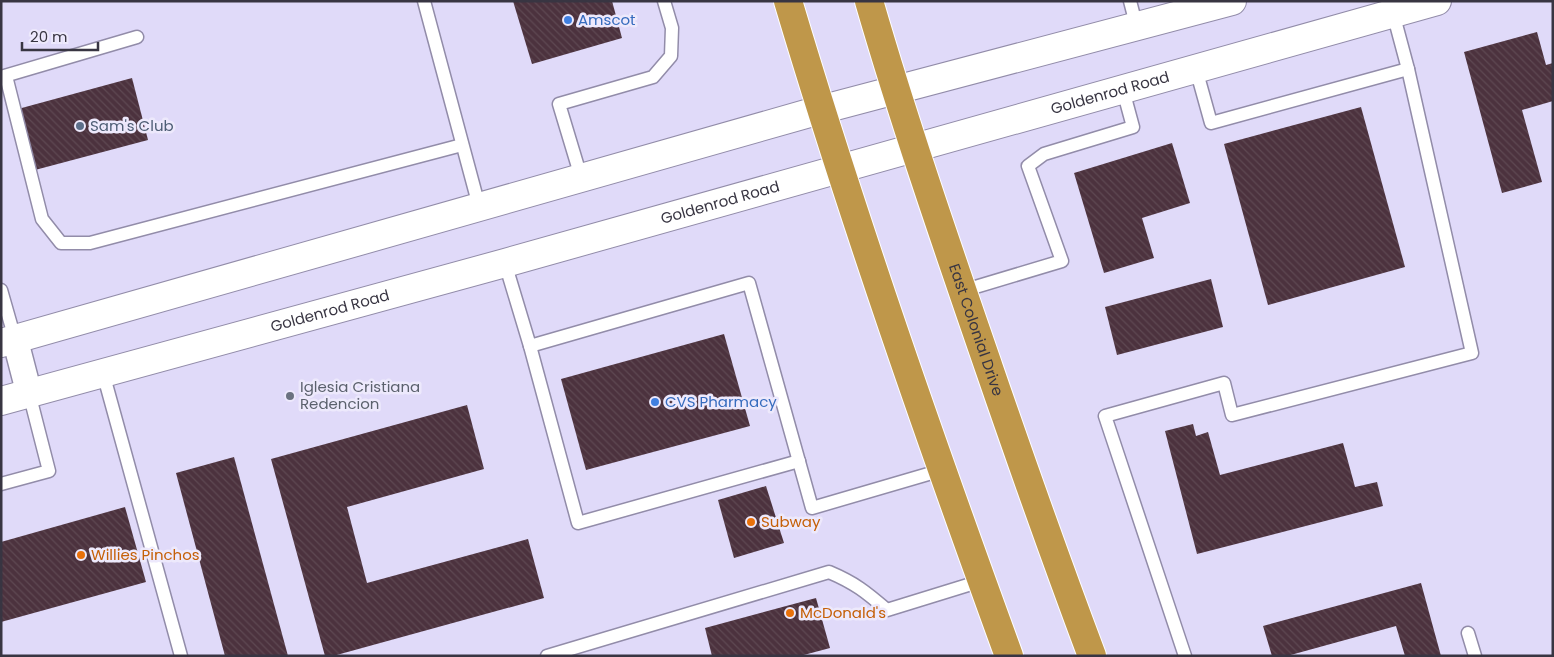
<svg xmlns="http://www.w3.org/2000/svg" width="1554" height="657" font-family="Poppins,sans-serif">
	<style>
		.building { fill: url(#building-back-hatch) }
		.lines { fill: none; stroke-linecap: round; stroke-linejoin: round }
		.service-casing { stroke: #928ca9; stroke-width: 15 }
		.minor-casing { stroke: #928ca9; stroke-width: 28 }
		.secondary-casing { stroke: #928ca9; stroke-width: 30 }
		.trunk-casing { stroke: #fff; stroke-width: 30 }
		.service { stroke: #fff; stroke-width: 12 }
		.minor { stroke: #fff; stroke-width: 25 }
		.secondary { stroke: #fff; stroke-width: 28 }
		.trunk { stroke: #bf974a; stroke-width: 28 }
		.shop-dot { fill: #3f7fe0; stroke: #ede9fc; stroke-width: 2 }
		.service-dot { fill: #5c6f8a; stroke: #ede9fc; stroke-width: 2 }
		.worship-dot { fill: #6b7280; stroke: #ede9fc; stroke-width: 2 }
		.food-dot { fill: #e8710a; stroke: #ede9fc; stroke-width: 2 }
		.labels { text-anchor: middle; stroke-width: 5; stroke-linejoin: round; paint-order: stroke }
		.shop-label { font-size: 15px; fill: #366cbe; stroke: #ede9fc; text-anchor: start }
		.street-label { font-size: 15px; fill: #383542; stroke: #ede9fc }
		.service-label { font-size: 15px; fill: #4e5e75; stroke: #ede9fc; text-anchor: start }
		.worship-label { font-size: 15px; fill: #5b616d; stroke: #ede9fc; text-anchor: start }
		.food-label { font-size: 15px; fill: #c56008; stroke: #ede9fc; text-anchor: start }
	</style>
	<defs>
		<pattern id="building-back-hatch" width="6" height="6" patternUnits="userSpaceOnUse" patternTransform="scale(1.25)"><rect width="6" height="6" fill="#4c323e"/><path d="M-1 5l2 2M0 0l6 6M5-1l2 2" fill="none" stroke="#5e4852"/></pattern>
	</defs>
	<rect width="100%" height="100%" fill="#e0daf9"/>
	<g class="building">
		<path d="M 513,1 L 612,1 L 622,38 L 532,64 Z"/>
		<path d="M 1537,32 L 1546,65 L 1553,63 L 1553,101 L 1522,110 L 1542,182 L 1502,193 L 1464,52 Z"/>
		<path d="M 132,78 L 148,140 L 35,170 L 18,109 Z"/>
		<path d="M 1361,107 L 1405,267 L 1268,305 L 1224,144 Z"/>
		<path d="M 1172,143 L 1190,203 L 1142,218 L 1154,258 L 1104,273 L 1074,173 Z"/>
		<path d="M 1211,279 L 1223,327 L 1117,355 L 1105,307 Z"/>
		<path d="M 724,334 L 750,426 L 586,470 L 561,379 Z"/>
		<path d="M 467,405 L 484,469 L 347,507 L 367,583 L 528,539 L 544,598 L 333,656 L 325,656 L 271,459 Z"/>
		<path d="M 1193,424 L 1196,436 L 1208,432 L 1220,475 L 1343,443 L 1355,487 L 1377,482 L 1383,506 L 1197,554 L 1165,431 Z"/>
		<path d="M 234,457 L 288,656 L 225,656 L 176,473 Z"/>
		<path d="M 766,486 L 784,543 L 734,558 L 718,500 Z"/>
		<path d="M 125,507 L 146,582 L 1,622 L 1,542 Z"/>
		<path d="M 1421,583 L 1441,656 L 1405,656 L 1396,626 L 1287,656 L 1272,656 L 1263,626 Z"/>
		<path d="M 816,598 L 830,648 L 800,656 L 712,656 L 705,628 Z"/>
	</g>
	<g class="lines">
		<defs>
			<g id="service">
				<path d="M 424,1 L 479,206"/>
				<path d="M 1130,1 L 1137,28"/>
				<path d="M 1196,69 L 1211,123 L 1408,69"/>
				<path d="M 6,76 L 42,219 L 61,243 L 90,243 L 462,145"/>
				<path d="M 1,77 L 137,37"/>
				<path d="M 581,177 L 559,104 L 653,77 L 671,56 L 672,28 L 664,1"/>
				<path d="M 505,263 L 530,346 L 749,283 L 812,508 L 942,470"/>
				<path d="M 1,290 L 15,339"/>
				<path d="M 962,291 L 1062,261 L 1028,166 L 1044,154 L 1133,127 L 1123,90"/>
				<path d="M 530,346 L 578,523 L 799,461"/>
				<path d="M 103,373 L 181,656"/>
				<path d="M 1,484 L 49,471 L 29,393"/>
				<path d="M 1468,633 L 1475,656"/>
				<path d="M 547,656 L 829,572 C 855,583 866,592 887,610 L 981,581"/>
				<path d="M 1185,656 L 1105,416 L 1224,383 L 1232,415 L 1472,353 L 1408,69 L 1393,13"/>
			</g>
			<path id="minor" d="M 15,339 L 29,393"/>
			<g id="secondary">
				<path d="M 1,343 L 820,110 L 1232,1"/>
				<path id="s1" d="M 1,401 L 505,263 L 1437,1"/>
			</g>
			<g id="trunk">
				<path d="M 788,1 C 854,222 930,439 1009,656"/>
				<path id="s2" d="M 869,1 C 905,125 947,246 989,368 C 1022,464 1056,560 1092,656"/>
			</g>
		</defs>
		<use href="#service" class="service-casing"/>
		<use href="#minor" class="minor-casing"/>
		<use href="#secondary" class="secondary-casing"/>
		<use href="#trunk" class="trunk-casing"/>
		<use href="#service" class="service"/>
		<use href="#minor" class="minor"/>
		<use href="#secondary" class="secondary"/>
		<use href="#trunk" class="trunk"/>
	</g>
	<g class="shop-dot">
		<circle cx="568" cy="20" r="5"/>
		<circle cx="655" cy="402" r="5"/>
	</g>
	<circle class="service-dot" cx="80" cy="126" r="5"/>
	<circle class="worship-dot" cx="290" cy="396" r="5"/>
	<g class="food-dot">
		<circle cx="751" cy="522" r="5"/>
		<circle cx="81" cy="555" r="5"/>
		<circle cx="790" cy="613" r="5"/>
	</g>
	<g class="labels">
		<g class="shop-label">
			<text x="578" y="25">Amscot</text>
			<text x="665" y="407">CVS Pharmacy</text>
		</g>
		<g class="street-label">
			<text dy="5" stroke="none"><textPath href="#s1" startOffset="1151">Goldenrod Road</textPath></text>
			<text dy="5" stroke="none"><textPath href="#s1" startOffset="746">Goldenrod Road</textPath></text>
			<text dy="5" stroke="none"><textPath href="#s1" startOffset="341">Goldenrod Road</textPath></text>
			<text dy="5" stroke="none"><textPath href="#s2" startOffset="346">East Colonial Drive</textPath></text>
		</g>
		<g class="service-label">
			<text x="90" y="131">Sam's Club</text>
		</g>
		<g class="worship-label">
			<text x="300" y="392">Iglesia Cristiana<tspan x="300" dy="17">Redencion</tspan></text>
		</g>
		<g class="food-label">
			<text x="761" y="527">Subway</text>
			<text x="91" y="560">Willies Pinchos</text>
			<text x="800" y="618">McDonald's</text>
		</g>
	</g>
	<rect width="1554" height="657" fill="none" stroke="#383542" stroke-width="5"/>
	<path d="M22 42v8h76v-8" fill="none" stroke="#383542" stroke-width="2.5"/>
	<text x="30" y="42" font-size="15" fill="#383542" stroke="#ede9fc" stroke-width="4" paint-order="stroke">20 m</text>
</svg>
